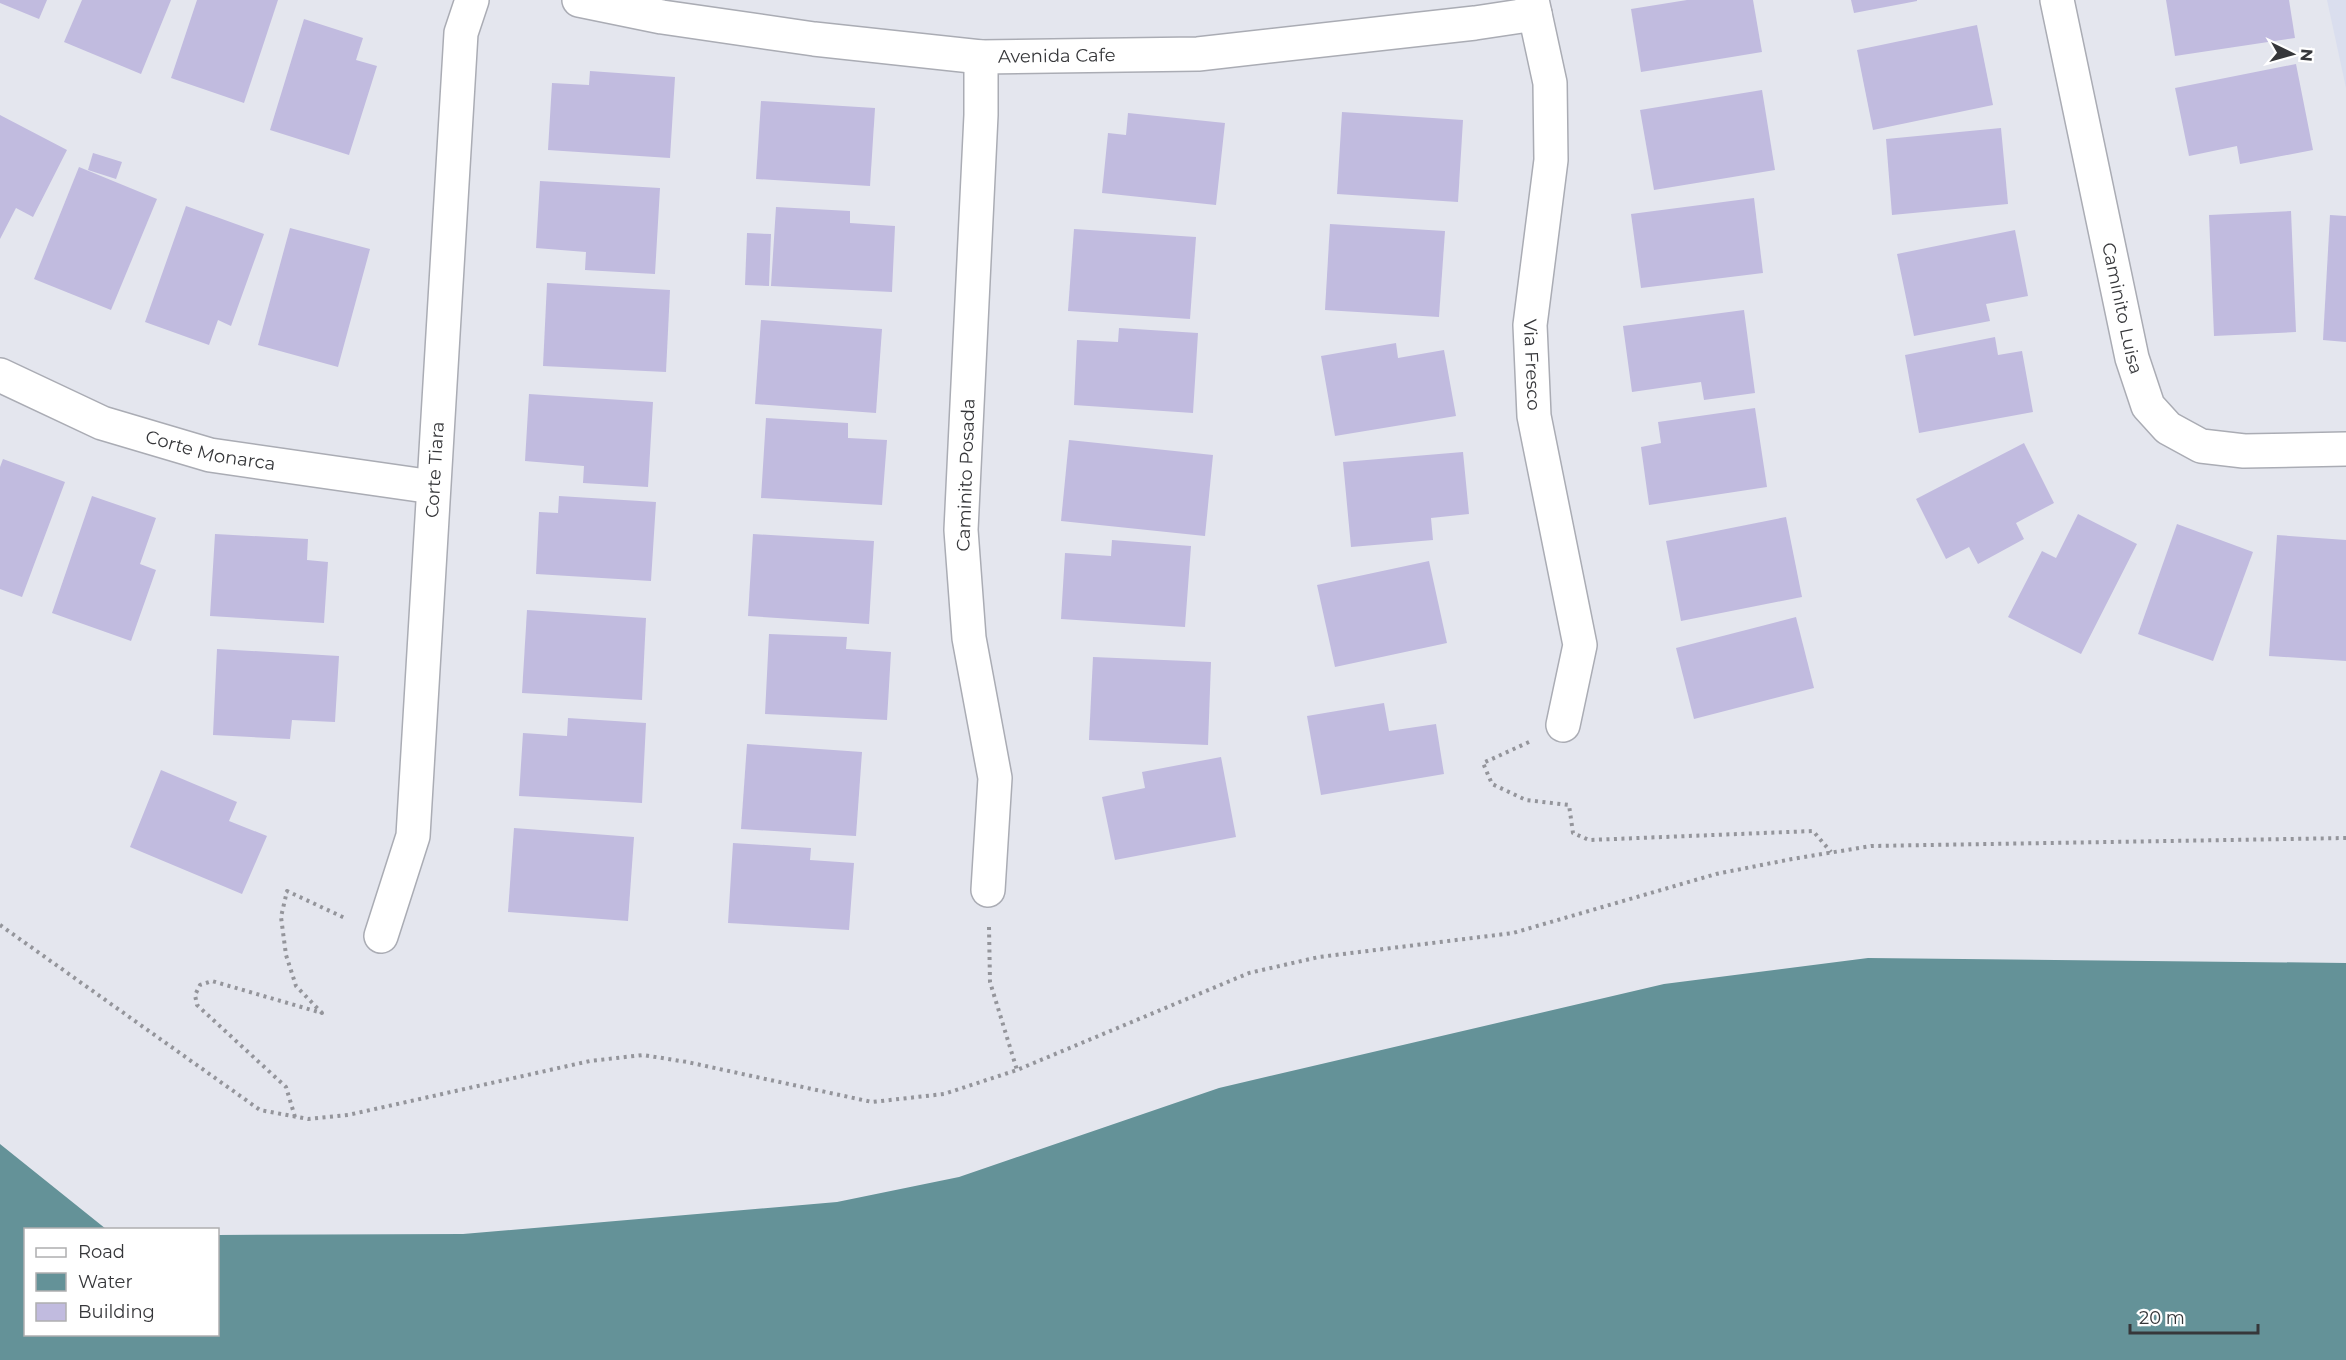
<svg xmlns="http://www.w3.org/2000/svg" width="2346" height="1360" font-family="Montserrat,sans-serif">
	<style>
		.built { fill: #dadeee }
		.water { fill: #649298 }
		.building { fill: #c1bbdf }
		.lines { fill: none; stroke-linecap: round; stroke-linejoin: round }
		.minor-casing { stroke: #aaacb4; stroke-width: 36 }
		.path { stroke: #94959b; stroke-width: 4; stroke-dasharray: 3 4.5; stroke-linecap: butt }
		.minor { stroke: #fff; stroke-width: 33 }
		.labels { text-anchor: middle; stroke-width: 5; stroke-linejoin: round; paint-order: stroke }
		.street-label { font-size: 18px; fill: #36373a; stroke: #fff }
	</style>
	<rect width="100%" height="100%" fill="#e4e6ee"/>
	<path class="built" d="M 2327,0 L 2346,0 L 2346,88 Z"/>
	<path class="water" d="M 1868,958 L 2346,963 L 2346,1360 L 0,1360 L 0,1144 L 106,1229 L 26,1230 L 26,1334 L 218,1334 L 218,1235 L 463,1234 L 837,1202 L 959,1177 L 1219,1088 L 1664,984 Z"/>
	<g class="building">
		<path d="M 0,0 L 47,0 L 39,19 L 0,3 Z"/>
		<path d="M 82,0 L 171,0 L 141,74 L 64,42 Z"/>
		<path d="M 197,0 L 278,0 L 244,103 L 171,78 Z"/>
		<path d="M 1687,0 L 1753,0 L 1762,52 L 1641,72 L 1631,9 Z"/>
		<path d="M 1851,0 L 1917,0 L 1917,1 L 1854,13 Z"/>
		<path d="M 2166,0 L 2289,0 L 2295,38 L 2175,56 Z"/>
		<path d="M 304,19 L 363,38 L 356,60 L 377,66 L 349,155 L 270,130 Z"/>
		<path d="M 1977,25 L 1993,105 L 1873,130 L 1857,50 Z"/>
		<path d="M 2296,64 L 2313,150 L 2240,164 L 2237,146 L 2189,156 L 2175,88 Z"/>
		<path d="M 590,71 L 675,77 L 670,158 L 548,150 L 552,83 L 589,85 Z"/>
		<path d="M 1762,90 L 1775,170 L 1654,190 L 1640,110 Z"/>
		<path d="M 761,101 L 875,108 L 870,186 L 756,179 Z"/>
		<path d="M 1342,112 L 1463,120 L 1458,202 L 1337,194 Z"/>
		<path d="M 1128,113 L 1225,123 L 1216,205 L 1102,193 L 1108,133 L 1126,135 Z"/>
		<path d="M 0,115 L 67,150 L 33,217 L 16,208 L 0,239 Z"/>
		<path d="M 2001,128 L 2008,204 L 1892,215 L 1886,139 Z"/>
		<path d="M 93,153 L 122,162 L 116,179 L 88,170 Z"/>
		<path d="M 79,167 L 157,199 L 111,310 L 34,279 Z"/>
		<path d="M 540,181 L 660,188 L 655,274 L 585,270 L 586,252 L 536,248 Z"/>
		<path d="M 1754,198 L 1763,273 L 1641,288 L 1631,214 Z"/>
		<path d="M 186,206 L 264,234 L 231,326 L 218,320 L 209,345 L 145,322 Z"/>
		<path d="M 776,207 L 850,211 L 850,223 L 895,226 L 892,292 L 771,286 Z"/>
		<path d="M 2291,211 L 2296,332 L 2214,336 L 2209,215 Z"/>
		<path d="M 2330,215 L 2346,216 L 2346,342 L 2323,340 Z"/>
		<path d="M 1330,224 L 1445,231 L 1439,317 L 1325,310 Z"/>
		<path d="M 290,228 L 370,249 L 338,367 L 258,345 Z"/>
		<path d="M 1074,229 L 1196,237 L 1190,319 L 1068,311 Z"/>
		<path d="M 2015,230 L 2028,296 L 1986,304 L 1990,321 L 1914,336 L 1897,254 Z"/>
		<path d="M 747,233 L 771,234 L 769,286 L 745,285 Z"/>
		<path d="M 547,283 L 670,290 L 666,372 L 543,366 Z"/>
		<path d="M 1744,310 L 1755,393 L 1704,400 L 1701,382 L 1632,392 L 1623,326 Z"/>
		<path d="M 761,320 L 882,329 L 876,413 L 755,404 Z"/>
		<path d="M 1119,328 L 1198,333 L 1193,413 L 1074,405 L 1077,340 L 1118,342 Z"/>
		<path d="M 1995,337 L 1998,355 L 2022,351 L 2033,412 L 1919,433 L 1905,355 Z"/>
		<path d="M 1396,343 L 1398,358 L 1444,350 L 1456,416 L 1335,436 L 1321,356 Z"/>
		<path d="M 529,394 L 653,402 L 648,487 L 583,483 L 584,466 L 525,461 Z"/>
		<path d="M 1755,408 L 1767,487 L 1649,505 L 1641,447 L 1661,443 L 1658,422 Z"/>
		<path d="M 766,418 L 848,423 L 848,438 L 887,440 L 882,505 L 761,498 Z"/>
		<path d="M 1069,440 L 1213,455 L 1205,536 L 1061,521 Z"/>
		<path d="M 2024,443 L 2054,503 L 2016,523 L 2024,539 L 1978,564 L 1969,547 L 1946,559 L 1916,499 Z"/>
		<path d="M 1463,452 L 1469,514 L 1431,518 L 1433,540 L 1351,547 L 1343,462 Z"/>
		<path d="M 3,459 L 65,482 L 22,597 L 0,589 L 0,467 Z"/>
		<path d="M 92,496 L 156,518 L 140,564 L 156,570 L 131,641 L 52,613 Z"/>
		<path d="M 559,496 L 656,502 L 651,581 L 536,574 L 539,512 L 558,513 Z"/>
		<path d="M 2078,514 L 2137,544 L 2081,654 L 2008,617 L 2042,551 L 2056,558 Z"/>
		<path d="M 1786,517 L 1802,597 L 1681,621 L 1666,541 Z"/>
		<path d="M 2177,524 L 2253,552 L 2213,661 L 2138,634 Z"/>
		<path d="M 215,534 L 308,539 L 307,560 L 328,562 L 324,623 L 210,616 Z"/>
		<path d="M 753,534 L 874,541 L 869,624 L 748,616 Z"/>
		<path d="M 2277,535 L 2346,540 L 2346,661 L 2269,656 Z"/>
		<path d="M 1112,540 L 1191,546 L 1185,627 L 1061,619 L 1065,553 L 1111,556 Z"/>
		<path d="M 1429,561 L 1447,643 L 1335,667 L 1317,585 Z"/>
		<path d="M 527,610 L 646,618 L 642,700 L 522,693 Z"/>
		<path d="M 1796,617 L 1814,688 L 1694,719 L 1676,648 Z"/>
		<path d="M 769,634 L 847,637 L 846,649 L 891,652 L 887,720 L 765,714 Z"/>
		<path d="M 217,649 L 339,656 L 335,722 L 292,720 L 290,739 L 213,735 Z"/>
		<path d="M 1093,657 L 1211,662 L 1208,745 L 1089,740 Z"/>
		<path d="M 1384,703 L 1389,731 L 1436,724 L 1444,774 L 1321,795 L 1307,716 Z"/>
		<path d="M 568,718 L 646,723 L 642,803 L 519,796 L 523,733 L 567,736 Z"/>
		<path d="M 747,744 L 862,752 L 856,836 L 741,829 Z"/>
		<path d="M 1221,757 L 1236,837 L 1115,860 L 1102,797 L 1145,788 L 1142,772 Z"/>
		<path d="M 161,770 L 237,802 L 229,821 L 267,836 L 242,894 L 130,847 Z"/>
		<path d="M 514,828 L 634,837 L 628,921 L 508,912 Z"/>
		<path d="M 733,843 L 811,848 L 810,860 L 854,863 L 849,930 L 728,923 Z"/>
	</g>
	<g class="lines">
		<defs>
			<g id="minor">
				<path id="s1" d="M 579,0 L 662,17 L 814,39 L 981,57 L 1198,54 L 1475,23 L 1535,14"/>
				<path id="s2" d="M 1532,0 L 1550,83 L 1551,160 L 1530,325 L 1534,416 L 1580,645 L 1563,725"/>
				<path id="s3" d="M 2057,0 L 2132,358 L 2148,406 L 2168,428 L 2201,446 L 2244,451 L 2346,449"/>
				<path d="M 981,57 L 981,115 L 961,530 L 969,638 L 995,778 L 988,890"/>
				<path id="s4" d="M 0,375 L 102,423 L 210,455 L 433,487"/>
				<path id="s5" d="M 381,936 L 413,836 L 461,33 L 472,0"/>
			</g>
		</defs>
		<use href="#minor" class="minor-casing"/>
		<g class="path">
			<path d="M 1529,742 L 1483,763 L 1492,784 L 1526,800 L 1569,805 L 1573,833 L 1589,840 L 1813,831 L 1831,852"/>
			<path d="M 0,925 L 260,1110 L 308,1119 L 348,1115 L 590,1061 L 643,1055 L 687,1062 L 872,1102 L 944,1094 L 1017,1070 L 1249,973 L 1319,957 L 1513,933 L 1716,874 L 1792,859 L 1871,846 L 2346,838"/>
			<path d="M 989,927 L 990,982 L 1017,1070"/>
			<path d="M 295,1117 L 286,1087 L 197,1005 L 195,995 L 200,985 L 212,981 L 322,1013 L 296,986 L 286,955 L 281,917 L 287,891 L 347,919"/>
		</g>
		<use href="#minor" class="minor"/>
	</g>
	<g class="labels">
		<g class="street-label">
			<text dy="6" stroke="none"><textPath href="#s1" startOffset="482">Avenida Cafe</textPath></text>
			<text dy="6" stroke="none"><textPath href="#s3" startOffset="315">Caminito Luisa</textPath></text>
			<text dy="6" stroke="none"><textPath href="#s2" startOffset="368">Via Fresco</textPath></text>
			<text dy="6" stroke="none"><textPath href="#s4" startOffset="225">Corte Monarca</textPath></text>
			<text dy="6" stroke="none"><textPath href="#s5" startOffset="472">Corte Tiara</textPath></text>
			<text transform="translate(966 475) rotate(-88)" y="6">Caminito Posada</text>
		</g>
	</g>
	<rect x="24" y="1228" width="195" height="108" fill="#ffffff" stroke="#afafb0" stroke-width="1.5"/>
	<rect x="36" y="1248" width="30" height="9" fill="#ffffff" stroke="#afafb0" stroke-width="1.5"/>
	<text x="78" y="1258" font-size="18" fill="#36373a">Road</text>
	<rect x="36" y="1273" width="30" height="18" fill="#649298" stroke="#afafb0" stroke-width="1.5"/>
	<text x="78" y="1288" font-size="18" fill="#36373a">Water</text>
	<rect x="36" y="1303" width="30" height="18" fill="#c1bbdf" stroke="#afafb0" stroke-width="1.5"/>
	<text x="78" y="1318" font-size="18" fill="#36373a">Building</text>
	<g transform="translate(2292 54) rotate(95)" stroke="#ffffff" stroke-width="4.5" paint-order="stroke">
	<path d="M0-4.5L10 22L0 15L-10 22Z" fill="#36373a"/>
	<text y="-9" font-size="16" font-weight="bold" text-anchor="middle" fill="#36373a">N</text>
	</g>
	<path d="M2130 1324v9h128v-9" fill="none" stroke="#36373a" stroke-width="3"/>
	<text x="2139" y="1324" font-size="18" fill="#36373a" stroke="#ffffff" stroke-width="4.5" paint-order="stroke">20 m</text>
</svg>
